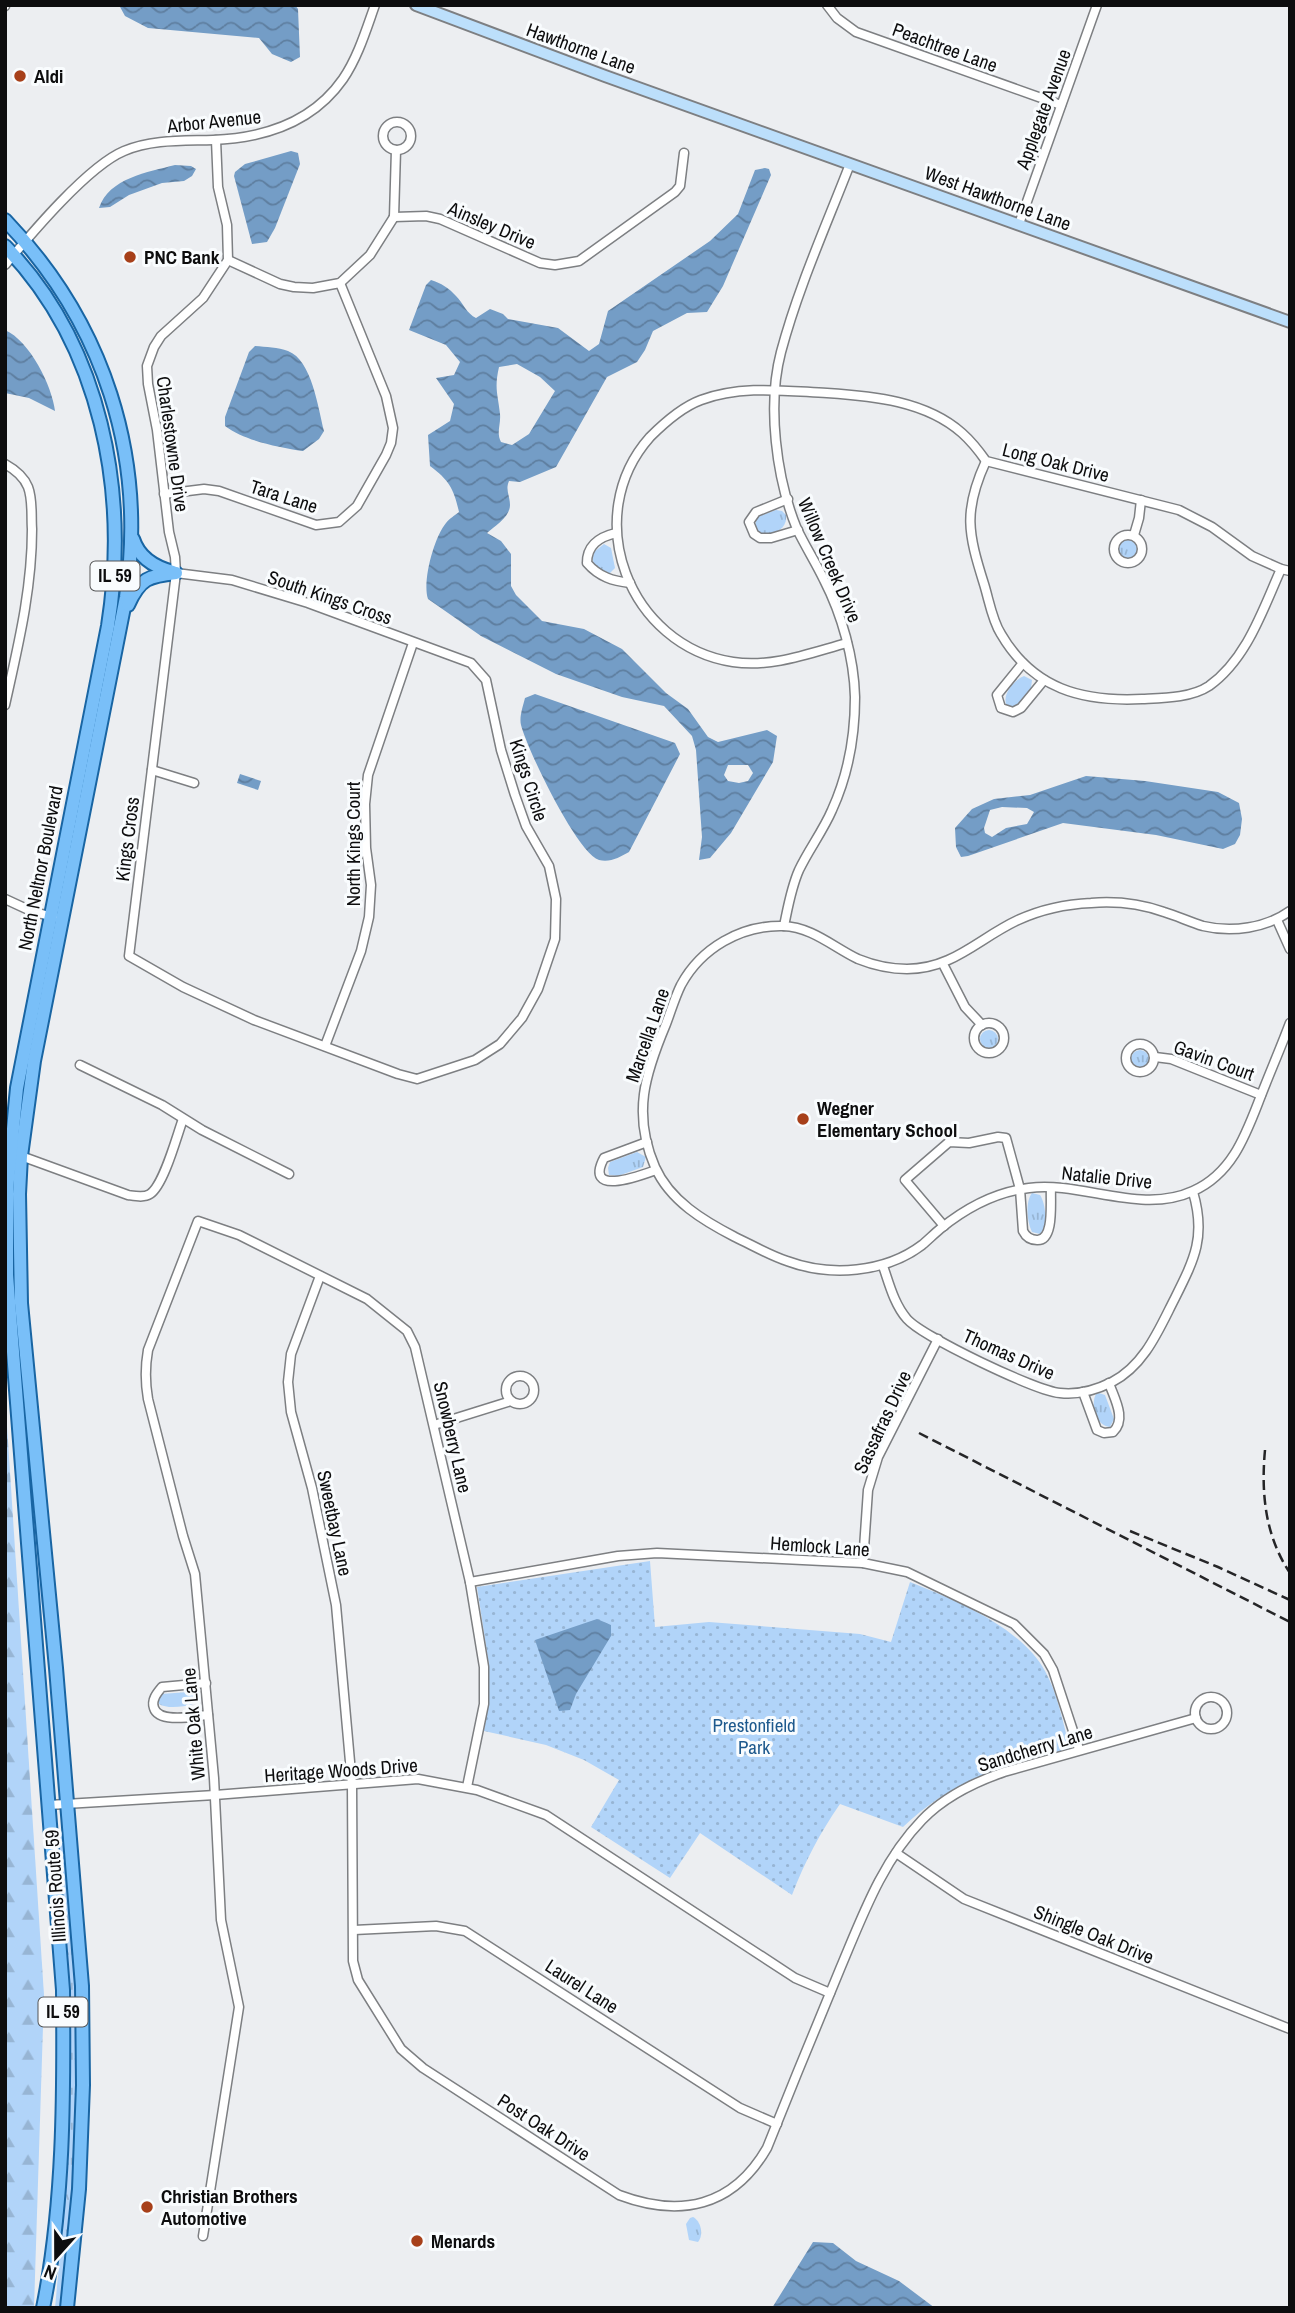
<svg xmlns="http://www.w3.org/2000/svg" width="1295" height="2313" font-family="'Archivo Narrow',sans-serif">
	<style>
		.grass { fill: url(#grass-tufts) }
		.forest { fill: url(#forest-firs) }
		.park { fill: url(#park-dots) }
		.water { fill: url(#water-waves); fill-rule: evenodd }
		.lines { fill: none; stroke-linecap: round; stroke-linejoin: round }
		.street-casing { stroke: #7d7f82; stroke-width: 11 }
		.secondary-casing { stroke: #7d7f82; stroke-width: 14 }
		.primary-casing { stroke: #1965a3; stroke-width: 16 }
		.street { stroke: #fff; stroke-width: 8 }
		.secondary { stroke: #bcdffb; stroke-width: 10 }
		.primary { stroke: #79bff8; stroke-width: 12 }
		.rail { stroke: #252527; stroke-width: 2.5; stroke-dasharray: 10 5; stroke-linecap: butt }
		.poi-dot { fill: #a7401a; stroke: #f9fcfe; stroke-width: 2.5 }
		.labels { text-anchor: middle; stroke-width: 6; stroke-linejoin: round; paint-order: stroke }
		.shield { fill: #f9fcfe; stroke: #545556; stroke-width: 2 }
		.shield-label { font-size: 18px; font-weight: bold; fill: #0d0d0e }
		.street-label { font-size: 19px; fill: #0d0d0e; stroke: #f9fcfe }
		.poi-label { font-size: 19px; font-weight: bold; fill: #0d0d0e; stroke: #f9fcfe; text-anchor: start }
		.park-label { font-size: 19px; fill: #1d598d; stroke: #f9fcfe }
	</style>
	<defs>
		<pattern id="grass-tufts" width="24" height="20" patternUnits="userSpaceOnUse" patternTransform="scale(1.75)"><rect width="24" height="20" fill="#b1d4f9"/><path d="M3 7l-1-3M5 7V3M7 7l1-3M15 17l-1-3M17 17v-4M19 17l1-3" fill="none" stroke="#97b5d4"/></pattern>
		<pattern id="forest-firs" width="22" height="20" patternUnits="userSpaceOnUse" patternTransform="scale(1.75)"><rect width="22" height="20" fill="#b1d4f9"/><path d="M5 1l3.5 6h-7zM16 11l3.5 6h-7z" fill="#97b5d4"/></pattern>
		<pattern id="park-dots" width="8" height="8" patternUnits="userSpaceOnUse" patternTransform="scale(1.75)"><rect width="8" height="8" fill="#b1d4f9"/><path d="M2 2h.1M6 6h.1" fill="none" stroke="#97b5d4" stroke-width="1.8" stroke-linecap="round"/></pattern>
		<pattern id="water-waves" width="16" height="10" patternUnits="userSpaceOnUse" patternTransform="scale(1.75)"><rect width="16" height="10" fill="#749dc6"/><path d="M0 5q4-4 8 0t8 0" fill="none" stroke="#5e7e9f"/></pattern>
	</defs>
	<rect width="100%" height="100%" fill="#eceef1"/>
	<g class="grass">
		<path d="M 776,510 L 782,511 L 786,515 C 788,530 772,536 759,533 L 755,526 L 757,517 Z"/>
		<circle cx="1128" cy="549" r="9"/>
		<path d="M 604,544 L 611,548 L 615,568 L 610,573 C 598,573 590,565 594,552 Z"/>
		<path d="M 1024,676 L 1032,680 L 1031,688 L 1016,706 L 1007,706 C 1001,695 1014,680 1024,676 Z"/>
		<circle cx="989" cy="1039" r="9"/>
		<circle cx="1140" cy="1059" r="9"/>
		<path d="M 637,1152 L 646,1157 L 643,1167 L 618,1176 L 609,1175 L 608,1168 L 610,1162 Z"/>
		<path d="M 1032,1193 L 1040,1195 C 1046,1204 1048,1226 1040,1234 L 1032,1232 C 1027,1222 1025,1202 1032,1193 Z"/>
		<path d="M 1099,1393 L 1105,1395 L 1114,1419 L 1110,1427 C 1096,1426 1090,1405 1096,1394 Z"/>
		<path d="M 28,1465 L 30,1465 L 45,1616 L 43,1616 L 36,1565 Z"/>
		<path d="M 188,1692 L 193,1693 L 195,1698 L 193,1704 C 183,1707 167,1709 159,1704 L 158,1697 L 161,1694 Z"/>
		<path d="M 62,1832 L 64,1834 L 74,1965 L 76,2080 L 73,2182 L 67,2256 L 60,2308 L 55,2308 C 61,2242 68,2177 70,2111 C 73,2020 67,1930 59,1839 Z"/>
		<path d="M 693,2217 C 701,2221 704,2235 698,2242 L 689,2240 L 686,2224 L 690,2218 Z"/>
	</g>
	<path class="forest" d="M 5,1395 L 44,1995 L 34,2308 L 5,2308 Z"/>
	<path class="park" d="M 650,1561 L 655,1627 L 709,1622 L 860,1634 L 891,1642 L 910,1582 C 955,1600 1021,1627 1045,1671 C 1058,1694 1063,1723 1070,1749 C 1004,1767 954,1778 903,1827 L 840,1804 C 820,1833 805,1861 792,1895 L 700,1833 L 670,1878 L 591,1827 L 619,1780 L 584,1760 L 546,1745 L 484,1731 L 489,1696 L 489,1665 L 477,1587 Z"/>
	<g class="water">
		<path d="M 119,5 L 295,5 L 298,9 L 300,57 L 291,62 L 272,54 L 259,38 L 148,28 L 125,16 Z"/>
		<path d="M 291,151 L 298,153 L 300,164 L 275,228 L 267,242 L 252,244 L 234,176 L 235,172 L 245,164 Z"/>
		<path d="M 175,165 L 191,166 L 196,169 L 192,176 L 184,181 L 162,183 L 129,195 L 110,207 L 99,208 C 109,178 148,172 175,165 Z"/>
		<path d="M 765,168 L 769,169 L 771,175 L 723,286 L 707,312 L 687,313 L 653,331 L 645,350 L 637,362 L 607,377 L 556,467 L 520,482 L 509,481 C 505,490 510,496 510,505 C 510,517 495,526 487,533 L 501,541 L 511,554 L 511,586 L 516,595 L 542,621 L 584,629 L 622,649 L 666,693 L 688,709 L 708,737 L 718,742 L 767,730 L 777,736 L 773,762 L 731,833 L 710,858 L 699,860 L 702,837 L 696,750 L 692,736 L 664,706 L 622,697 L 556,674 L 481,636 L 428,599 C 422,582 434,537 446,523 C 449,519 455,515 459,512 C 454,489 449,480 430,466 L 428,435 L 450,421 L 454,404 L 436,378 L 454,375 L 460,362 L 446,345 L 409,330 L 426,285 L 431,280 C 441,283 449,288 456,296 C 463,303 467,314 476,318 L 490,309 L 503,314 L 508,319 L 558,328 L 589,351 L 599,344 L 608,311 L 710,241 L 738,214 L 755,170 ZM 517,364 L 540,377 L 555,391 L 529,434 L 512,445 L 501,442 C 496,432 501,425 500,414 C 498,394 494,389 499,367 ZM 728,765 L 748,765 L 753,773 L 748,781 L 739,783 L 728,781 L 724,775 Z"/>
		<path d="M 5,330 C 30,341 52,386 55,411 L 29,398 L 5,393 Z"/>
		<path d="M 255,346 C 266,347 278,347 288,351 C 312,360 318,408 324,431 L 319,439 L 303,451 C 278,447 245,441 225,426 L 225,417 L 249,352 Z"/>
		<path d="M 535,694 L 675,743 L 680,754 L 629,852 C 620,857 610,863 599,860 C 577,853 527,749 521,725 C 519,717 523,706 525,698 Z"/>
		<path d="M 240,774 L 261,781 L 258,790 L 237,783 Z"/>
		<path d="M 1086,776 L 1145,781 L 1218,792 L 1239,803 L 1242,819 L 1240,835 L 1235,844 L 1223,849 L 1156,835 L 1063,823 L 968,856 L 961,857 L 956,847 L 955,828 L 972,809 L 994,799 L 1030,795 ZM 1002,807 L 1027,808 L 1034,812 L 1027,824 L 1006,828 L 992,837 L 985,833 L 984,828 L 990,810 Z"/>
		<path d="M 597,1619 L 611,1625 L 611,1636 L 576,1694 L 570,1710 L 559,1711 L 535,1640 Z"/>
		<path d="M 813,2242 L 833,2243 L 856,2261 L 899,2281 L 935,2308 L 772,2308 Z"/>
	</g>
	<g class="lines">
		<defs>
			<g id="street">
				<path d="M 827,5 L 837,18 L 856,32 L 1061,105"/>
				<path d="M 5,6 L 5,5"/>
				<circle cx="397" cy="136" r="14"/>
				<path d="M 394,217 L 426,216 L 440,219 L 540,263 L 555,265 L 579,261 L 675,192 L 680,186 L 684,153"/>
				<path d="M 394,217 L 396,150"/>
				<path d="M 1019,224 L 1097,5"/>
				<path d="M 228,260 L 280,284 L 294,287 L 313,288 L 340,283 L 370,255 L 394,217"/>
				<path d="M 5,265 C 31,234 88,166 124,151 C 152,139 184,141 213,140 C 264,138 313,122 343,79 C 358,57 366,30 375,5"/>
				<path d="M 986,461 C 963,511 968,533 984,584 C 989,600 992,620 1001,634 C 1033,689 1082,702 1142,699 C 1163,698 1191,698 1209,686 C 1247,659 1263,609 1281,569"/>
				<path d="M 5,464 C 14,469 24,477 28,487 C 33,500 31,516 32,529 C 32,590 18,646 5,705"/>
				<path d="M 164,494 L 204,489 L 219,491 L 316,525 L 339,522 L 357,506 L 386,455 L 391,443 L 393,428 L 386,396 L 340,283"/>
				<path d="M 788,499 L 756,512 L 749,522 L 754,534 L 760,538 L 771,538 L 798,530"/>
				<path d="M 616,533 C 599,537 587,545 587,563 C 599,577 613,581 630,583"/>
				<circle cx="1128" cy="549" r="14"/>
				<path d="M 1134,535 L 1139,518 L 1141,500"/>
				<path d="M 176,573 L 232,580 L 308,603 L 471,663 L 486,680 L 501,750 L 515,795 L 526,826 L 549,866 L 556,899 L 555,939 L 538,989 L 522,1018 L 500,1044 L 475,1060 L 417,1079 L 398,1074 L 254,1020 L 183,987 L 129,956 L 176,573 L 175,557 L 169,532 L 157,430 L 148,384 L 147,366 L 154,347 L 161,336 L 203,298 L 228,260 L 227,225 L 218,187 L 216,140"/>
				<path d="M 847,643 C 810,653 772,668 733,662 C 629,646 579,517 650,437 C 664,423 682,407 701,400 C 742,385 785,391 827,393 C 873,396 926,401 962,433 C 971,441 979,451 986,461 L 1179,510 L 1212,527 L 1252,556 L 1281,569 L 1290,571"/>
				<path d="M 1023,663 L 997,695 L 1001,708 L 1013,712 L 1021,708 L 1044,680"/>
				<path d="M 152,770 L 194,783"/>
				<path d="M 5,899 L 31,911 L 53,917"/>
				<path d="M 1290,911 C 1266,928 1232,933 1203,926 C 1190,922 1177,916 1164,912 C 1141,904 1115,901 1091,903 C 1067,904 1040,910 1018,920 C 979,938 953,969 907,969 C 890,969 873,965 858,959 C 833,947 812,927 783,926 C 741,925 701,948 681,985 C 675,997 671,1011 666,1024 C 645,1074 632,1114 655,1167 C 670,1201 704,1221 735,1237 C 752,1245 769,1255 787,1261 C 830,1277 885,1273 922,1245 C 928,1240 934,1234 940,1229 C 967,1207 995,1192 1029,1188 C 1082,1181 1141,1215 1193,1191 C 1234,1173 1247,1131 1262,1093 C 1271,1070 1281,1047 1290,1023"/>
				<path d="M 1277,920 L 1290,949"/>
				<path d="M 784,926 C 788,907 791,888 799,870 C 809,849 823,831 832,810 C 848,775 855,736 855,697 C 854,658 842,615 824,580 C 816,563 805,546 797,529 C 776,478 767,405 781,352 C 798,288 826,226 850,164"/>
				<path d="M 943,964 L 965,1007 L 982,1025"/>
				<circle cx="989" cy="1038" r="15"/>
				<circle cx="1140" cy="1058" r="14"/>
				<path d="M 325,1046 L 361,951 L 369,917 L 371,885 L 366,848 L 365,804 L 368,775 L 413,643"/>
				<path d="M 1155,1057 L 1171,1059 L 1261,1095"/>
				<path d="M 80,1065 L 162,1105 L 202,1130 L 289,1174"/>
				<path d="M 647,1142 L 604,1158 C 583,1198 642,1175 656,1170"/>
				<path d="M 21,1156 L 128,1195 C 135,1196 144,1198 150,1194 C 164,1185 177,1135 183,1119"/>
				<path d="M 944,1226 L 905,1180 L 949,1142 L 969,1143 L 998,1137 L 1006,1138 L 1020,1189 L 1023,1231 C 1026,1237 1030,1240 1037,1240 C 1055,1241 1050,1200 1051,1188"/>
				<path d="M 883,1266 C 889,1283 894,1304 907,1319 C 923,1337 1036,1391 1060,1393 C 1077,1395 1096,1390 1112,1382 C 1145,1365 1159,1329 1175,1298 C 1195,1258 1206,1236 1193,1192"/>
				<path d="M 320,1276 L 291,1354 L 288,1382 L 291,1412 L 312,1488 L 336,1605 L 352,1784 L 353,1961 L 358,1980 L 401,2049 L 423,2068 L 619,2195 C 680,2218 733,2207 767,2148 C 791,2088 815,2029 840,1969 C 862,1917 882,1861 922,1820 C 944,1797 975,1782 1004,1772 L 1196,1718"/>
				<circle cx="520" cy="1390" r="14"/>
				<path d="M 1083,1392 L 1097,1430 L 1104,1433 L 1113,1432 C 1127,1419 1114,1398 1109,1383"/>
				<path d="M 434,1425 L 511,1401"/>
				<path d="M 863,1563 L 868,1490 L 878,1457 L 938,1339"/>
				<path d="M 470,1582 L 618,1556 L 657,1553 L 863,1563 L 907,1572 L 1014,1624 L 1044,1654 L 1053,1670 L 1079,1749"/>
				<path d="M 206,1683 L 162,1687 C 157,1693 151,1700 154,1708 C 159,1724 195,1716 208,1715"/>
				<circle cx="1211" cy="1713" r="16"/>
				<path d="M 49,1805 L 215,1795 L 418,1779 L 477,1790 L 546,1815 L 795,1978 L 830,1993"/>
				<path d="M 896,1853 L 964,1899 L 1290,2029"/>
				<path d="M 354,1930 L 436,1926 L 465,1931 L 740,2108 L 777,2124"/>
				<path d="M 203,2236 L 239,2007 L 221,1920 L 214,1778 L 195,1574 L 183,1536 L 148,1399 C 145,1382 145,1367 148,1350 L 198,1221 L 239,1235 L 367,1299 L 407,1331 L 415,1347 L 470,1582 L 484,1667 L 484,1704 L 467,1787"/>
			</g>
			<path id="secondary" d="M 416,5 L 605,76 L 1290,322"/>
			<g id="primary">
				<path d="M 5,220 C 104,323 147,456 126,597 L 34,1061 L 21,1156 L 19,1194 L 21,1303 L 56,1668 L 82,1986 L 83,2085 L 79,2189 L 67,2308"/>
				<path d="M 5,246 C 102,346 129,493 108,626 L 17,1088 L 7,1190 L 7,1275 L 63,1990 C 64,2096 64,2204 43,2308"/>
				<path d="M 133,539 C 139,558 154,567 173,572"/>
				<path d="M 128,605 C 140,578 149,576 176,573"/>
			</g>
		</defs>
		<use href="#street" class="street-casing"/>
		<use href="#secondary" class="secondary-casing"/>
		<use href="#primary" class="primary-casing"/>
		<use href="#street" class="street"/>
		<use href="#secondary" class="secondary"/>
		<use href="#primary" class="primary"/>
		<g class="rail">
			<path d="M 919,1433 L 1290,1622"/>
			<path d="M 1265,1450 C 1261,1493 1265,1536 1290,1573"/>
			<path d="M 1130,1531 L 1218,1567 L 1290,1600"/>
		</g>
	</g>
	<g class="poi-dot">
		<circle cx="20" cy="76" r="7"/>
		<circle cx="130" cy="257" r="7"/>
		<circle cx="803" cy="1119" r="7"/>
		<circle cx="147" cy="2207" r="7"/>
		<circle cx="417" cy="2241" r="7"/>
	</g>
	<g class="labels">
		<g class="shield">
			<rect x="90.5" y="561.5" width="49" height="29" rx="5"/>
			<rect x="38.5" y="1997.5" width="49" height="29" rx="5"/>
		</g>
		<g class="shield-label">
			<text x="115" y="582">IL 59</text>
			<text x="63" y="2018">IL 59</text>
		</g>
		<g class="street-label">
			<text transform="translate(945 47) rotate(20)" y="7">Peachtree Lane</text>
			<text transform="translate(581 48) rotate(20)" y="7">Hawthorne Lane</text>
			<text transform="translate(1043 109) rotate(-70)" y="7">Applegate Avenue</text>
			<text transform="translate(214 121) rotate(-6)" y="7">Arbor Avenue</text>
			<text transform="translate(998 198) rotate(20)" y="7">West Hawthorne Lane</text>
			<text transform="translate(492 225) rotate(23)" y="7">Ainsley Drive</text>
			<text transform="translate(173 444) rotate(82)" y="7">Charlestowne Drive</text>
			<text transform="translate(1056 462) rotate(14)" y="7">Long Oak Drive</text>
			<text transform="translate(284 496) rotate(18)" y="7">Tara Lane</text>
			<text transform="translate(830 560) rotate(67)" y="7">Willow Creek Drive</text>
			<text transform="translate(330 597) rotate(19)" y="7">South Kings Cross</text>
			<text transform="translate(529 780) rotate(72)" y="7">Kings Circle</text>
			<text transform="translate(127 839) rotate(-83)" y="7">Kings Cross</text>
			<text transform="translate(353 844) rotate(-90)" y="7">North Kings Court</text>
			<text transform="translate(40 868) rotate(-79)" y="7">North Neltnor Boulevard</text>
			<text transform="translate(647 1035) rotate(-71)" y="7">Marcella Lane</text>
			<text transform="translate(1214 1060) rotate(20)" y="7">Gavin Court</text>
			<text transform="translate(1107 1177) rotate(6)" y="7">Natalie Drive</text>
			<text transform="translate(1009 1354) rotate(24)" y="7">Thomas Drive</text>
			<text transform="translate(882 1422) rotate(-65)" y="7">Sassafras Drive</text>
			<text transform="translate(453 1437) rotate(77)" y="7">Snowberry Lane</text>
			<text transform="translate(335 1523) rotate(78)" y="7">Sweetbay Lane</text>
			<text transform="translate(820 1546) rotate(4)" y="7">Hemlock Lane</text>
			<text transform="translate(193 1724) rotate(-95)" y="7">White Oak Lane</text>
			<text transform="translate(1035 1748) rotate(-17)" y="7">Sandcherry Lane</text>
			<text transform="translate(341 1770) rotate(-4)" y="7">Heritage Woods Drive</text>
			<text transform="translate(55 1886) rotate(-94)" y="7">Illinois Route 59</text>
			<text transform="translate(1094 1934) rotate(22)" y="7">Shingle Oak Drive</text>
			<text transform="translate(582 1986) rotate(33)" y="7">Laurel Lane</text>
			<text transform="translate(544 2127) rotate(33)" y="7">Post Oak Drive</text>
		</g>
		<g class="poi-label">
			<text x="34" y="83">Aldi</text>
			<text x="144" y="264">PNC Bank</text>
			<text x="817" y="1115">Wegner<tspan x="817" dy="22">Elementary School</tspan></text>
			<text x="161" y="2203">Christian Brothers<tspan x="161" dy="22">Automotive</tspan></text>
			<text x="431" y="2248">Menards</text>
		</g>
		<g class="park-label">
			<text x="754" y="1732">Prestonfield<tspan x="754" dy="22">Park</tspan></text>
		</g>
	</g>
	<rect width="1295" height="2313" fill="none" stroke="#0d0d0e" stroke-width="14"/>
	<g transform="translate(56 2257) rotate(201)" stroke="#f9fcfe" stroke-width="5" paint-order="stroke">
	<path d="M0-5L12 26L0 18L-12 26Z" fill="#0d0d0e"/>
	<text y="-10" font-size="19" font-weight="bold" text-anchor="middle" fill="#0d0d0e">N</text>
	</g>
</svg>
